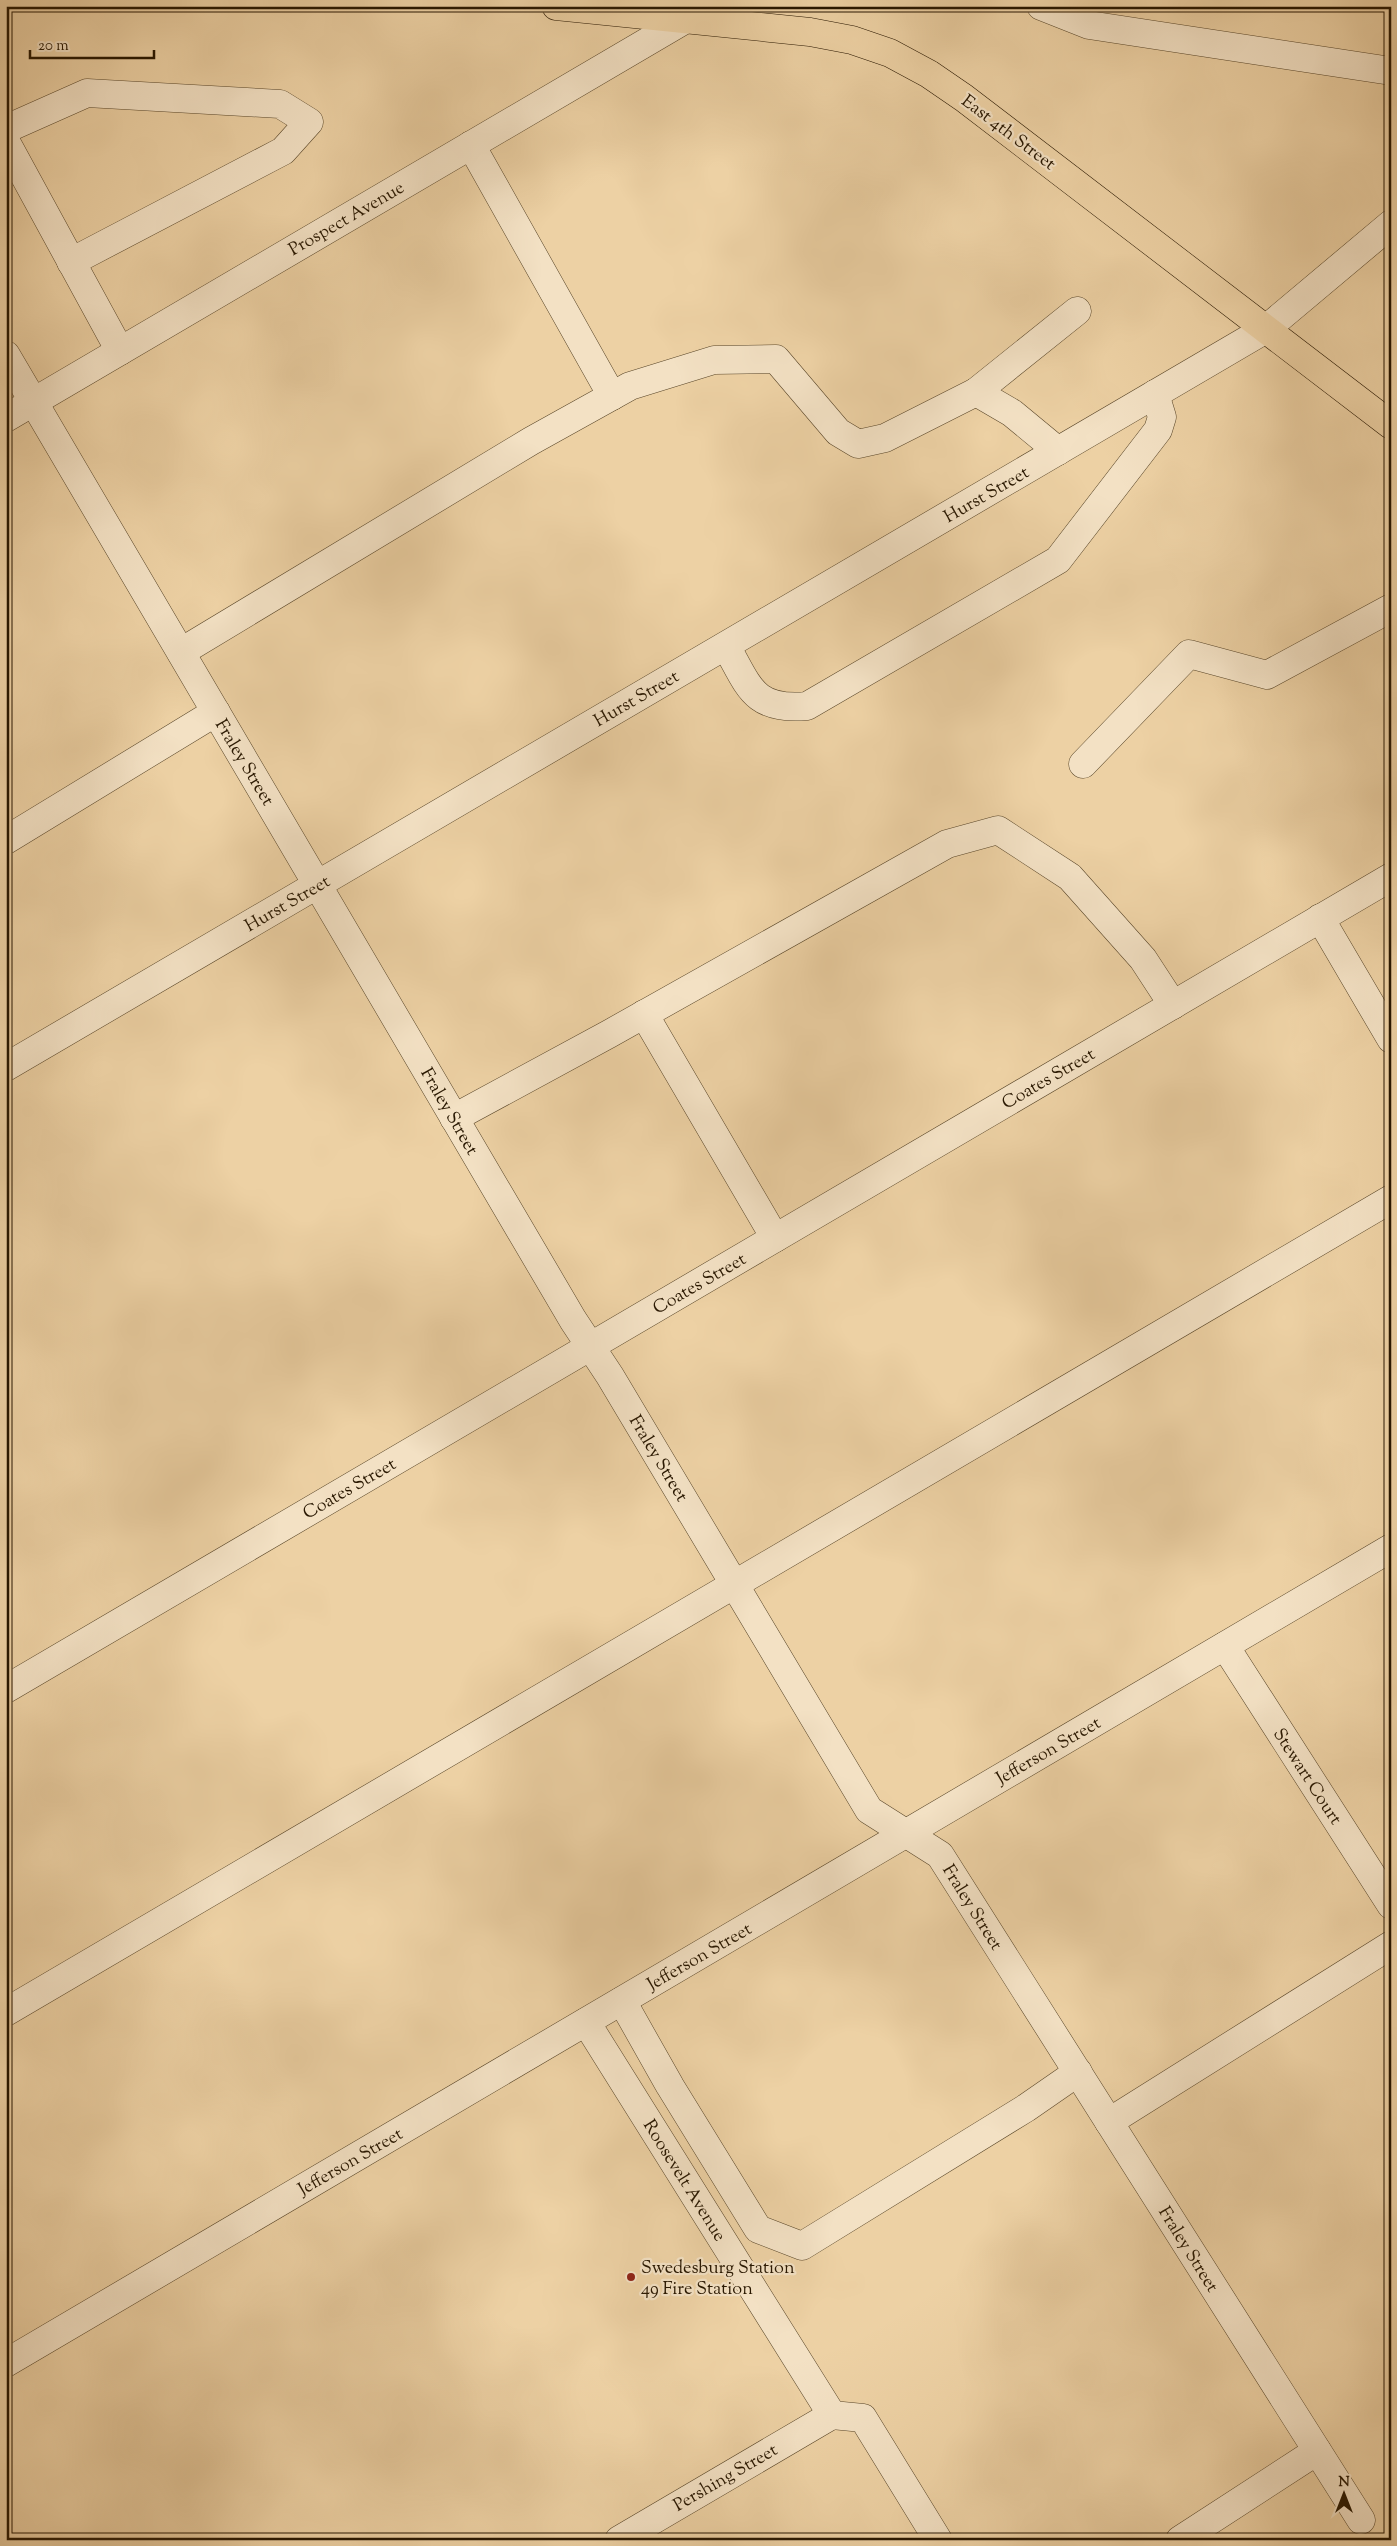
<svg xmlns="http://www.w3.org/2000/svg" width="1397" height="2546" font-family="'Sorts Mill Goudy',serif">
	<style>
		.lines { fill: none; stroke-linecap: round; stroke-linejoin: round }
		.minor-casing { stroke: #594629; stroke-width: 29 }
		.major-casing { stroke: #281700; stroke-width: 29 }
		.minor { stroke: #f3e1c4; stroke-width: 28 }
		.major { stroke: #edd1a4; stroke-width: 28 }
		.poi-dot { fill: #8f2418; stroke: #f3e1c4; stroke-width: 2 }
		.labels { text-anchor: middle; stroke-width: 4.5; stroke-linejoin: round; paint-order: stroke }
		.street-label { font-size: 18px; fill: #281700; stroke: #f3e1c4 }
		.poi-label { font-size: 18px; fill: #281700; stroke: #f3e1c4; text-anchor: start }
	</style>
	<rect width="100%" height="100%" fill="#edd1a4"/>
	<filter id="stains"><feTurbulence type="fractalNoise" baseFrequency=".004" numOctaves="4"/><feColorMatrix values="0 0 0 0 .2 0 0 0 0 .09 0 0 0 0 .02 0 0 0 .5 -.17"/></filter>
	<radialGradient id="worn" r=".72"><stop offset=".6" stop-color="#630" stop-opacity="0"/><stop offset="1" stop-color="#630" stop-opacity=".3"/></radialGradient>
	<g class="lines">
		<defs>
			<g id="minor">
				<path d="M 1041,6 L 1089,25 L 1391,71"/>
				<path d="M 6,129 L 87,93 L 280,104 L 309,122 L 283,151 L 71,262"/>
				<path d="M 6,142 L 120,351"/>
				<path d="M 471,145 L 612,396"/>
				<path d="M 6,355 L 573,1320 L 610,1376 L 869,1810 L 940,1855 L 1361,2520"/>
				<path d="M 976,392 L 1077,311"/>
				<path d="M 6,418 L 686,19"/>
				<path d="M 726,646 C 749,686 753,711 807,706 L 1058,560 L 1158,430 L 1162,417 L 1155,394"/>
				<path d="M 181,652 L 531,441 L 630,386 L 714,360 L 776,359 L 838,432 L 858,444 L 885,438 L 976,392 L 1012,413 L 1058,451"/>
				<path d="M 1083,764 L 1189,654 L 1267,675 L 1391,608"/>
				<path d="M 6,840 L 216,712"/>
				<path d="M 1320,918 L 1391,1039"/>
				<path d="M 644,1014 L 775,1238"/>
				<path d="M 6,1067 L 1266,329 L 1391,224"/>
				<path d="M 454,1118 L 609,1034 L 947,844 L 998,830 L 1070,877 L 1143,959 L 1173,1005"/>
				<path d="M 1225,1646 L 1391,1905"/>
				<path d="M 6,1689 L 1391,877"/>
				<path d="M 622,2001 L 670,2086 L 758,2229 L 802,2246 L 1026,2108 L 1078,2072"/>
				<path d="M 6,2012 L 1391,1199"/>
				<path d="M 586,2022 L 832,2415"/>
				<path d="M 1109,2122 L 1391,1945"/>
				<path d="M 6,2363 L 1391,1548"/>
				<path d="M 832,2415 L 863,2418 L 938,2540"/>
				<path d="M 619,2540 L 832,2415"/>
				<path d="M 1180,2540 L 1317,2451"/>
			</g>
			<path id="major" d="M 556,6 L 810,32 L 852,40 L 890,53 L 929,74 L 964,98 L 1391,425"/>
		</defs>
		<use href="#minor" class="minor-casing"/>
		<use href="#major" class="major-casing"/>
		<use href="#minor" class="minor"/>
		<use href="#major" class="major"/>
	</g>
	<circle class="poi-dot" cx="631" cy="2277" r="5"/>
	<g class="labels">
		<g class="street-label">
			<text transform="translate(1009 132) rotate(37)" y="6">East 4th Street</text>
			<text transform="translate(346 218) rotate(-30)" y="6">Prospect Avenue</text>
			<text transform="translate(986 494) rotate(-30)" y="6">Hurst Street</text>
			<text transform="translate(636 698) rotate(-30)" y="6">Hurst Street</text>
			<text transform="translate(245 762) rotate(59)" y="6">Fraley Street</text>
			<text transform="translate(287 903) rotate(-30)" y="6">Hurst Street</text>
			<text transform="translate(1048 1078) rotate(-30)" y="6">Coates Street</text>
			<text transform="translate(450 1111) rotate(60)" y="6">Fraley Street</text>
			<text transform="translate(699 1283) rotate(-30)" y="6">Coates Street</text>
			<text transform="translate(659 1458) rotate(59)" y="6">Fraley Street</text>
			<text transform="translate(349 1488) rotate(-30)" y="6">Coates Street</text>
			<text transform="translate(1048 1750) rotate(-30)" y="6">Jefferson Street</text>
			<text transform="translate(1308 1776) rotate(57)" y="6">Stewart Court</text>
			<text transform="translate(973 1907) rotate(58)" y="6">Fraley Street</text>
			<text transform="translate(699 1956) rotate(-30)" y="6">Jefferson Street</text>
			<text transform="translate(350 2161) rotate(-30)" y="6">Jefferson Street</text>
			<text transform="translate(685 2180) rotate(58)" y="6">Roosevelt Avenue</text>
			<text transform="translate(1189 2249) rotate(58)" y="6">Fraley Street</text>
			<text transform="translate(725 2477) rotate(-30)" y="6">Pershing Street</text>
		</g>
		<g class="poi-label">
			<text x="641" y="2273">Swedesburg Station<tspan x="641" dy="21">49 Fire Station</tspan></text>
		</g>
	</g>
	<rect width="1397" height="2546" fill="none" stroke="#edd1a4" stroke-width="25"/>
	<rect x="8" y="8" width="1382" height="2531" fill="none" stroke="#281700" stroke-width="2.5"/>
	<rect x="12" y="12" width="1372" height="2521" fill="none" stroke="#281700"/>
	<g transform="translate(1344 2494)" stroke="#f3e1c4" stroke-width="4" paint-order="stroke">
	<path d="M0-4L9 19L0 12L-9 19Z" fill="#281700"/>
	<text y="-8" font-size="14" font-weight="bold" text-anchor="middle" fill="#281700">N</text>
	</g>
	<path d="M30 50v8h124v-8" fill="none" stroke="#281700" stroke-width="2.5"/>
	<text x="38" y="50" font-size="15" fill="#281700" stroke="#f3e1c4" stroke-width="4" paint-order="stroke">20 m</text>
	<rect width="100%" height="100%" filter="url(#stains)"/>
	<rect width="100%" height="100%" fill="url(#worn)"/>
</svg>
